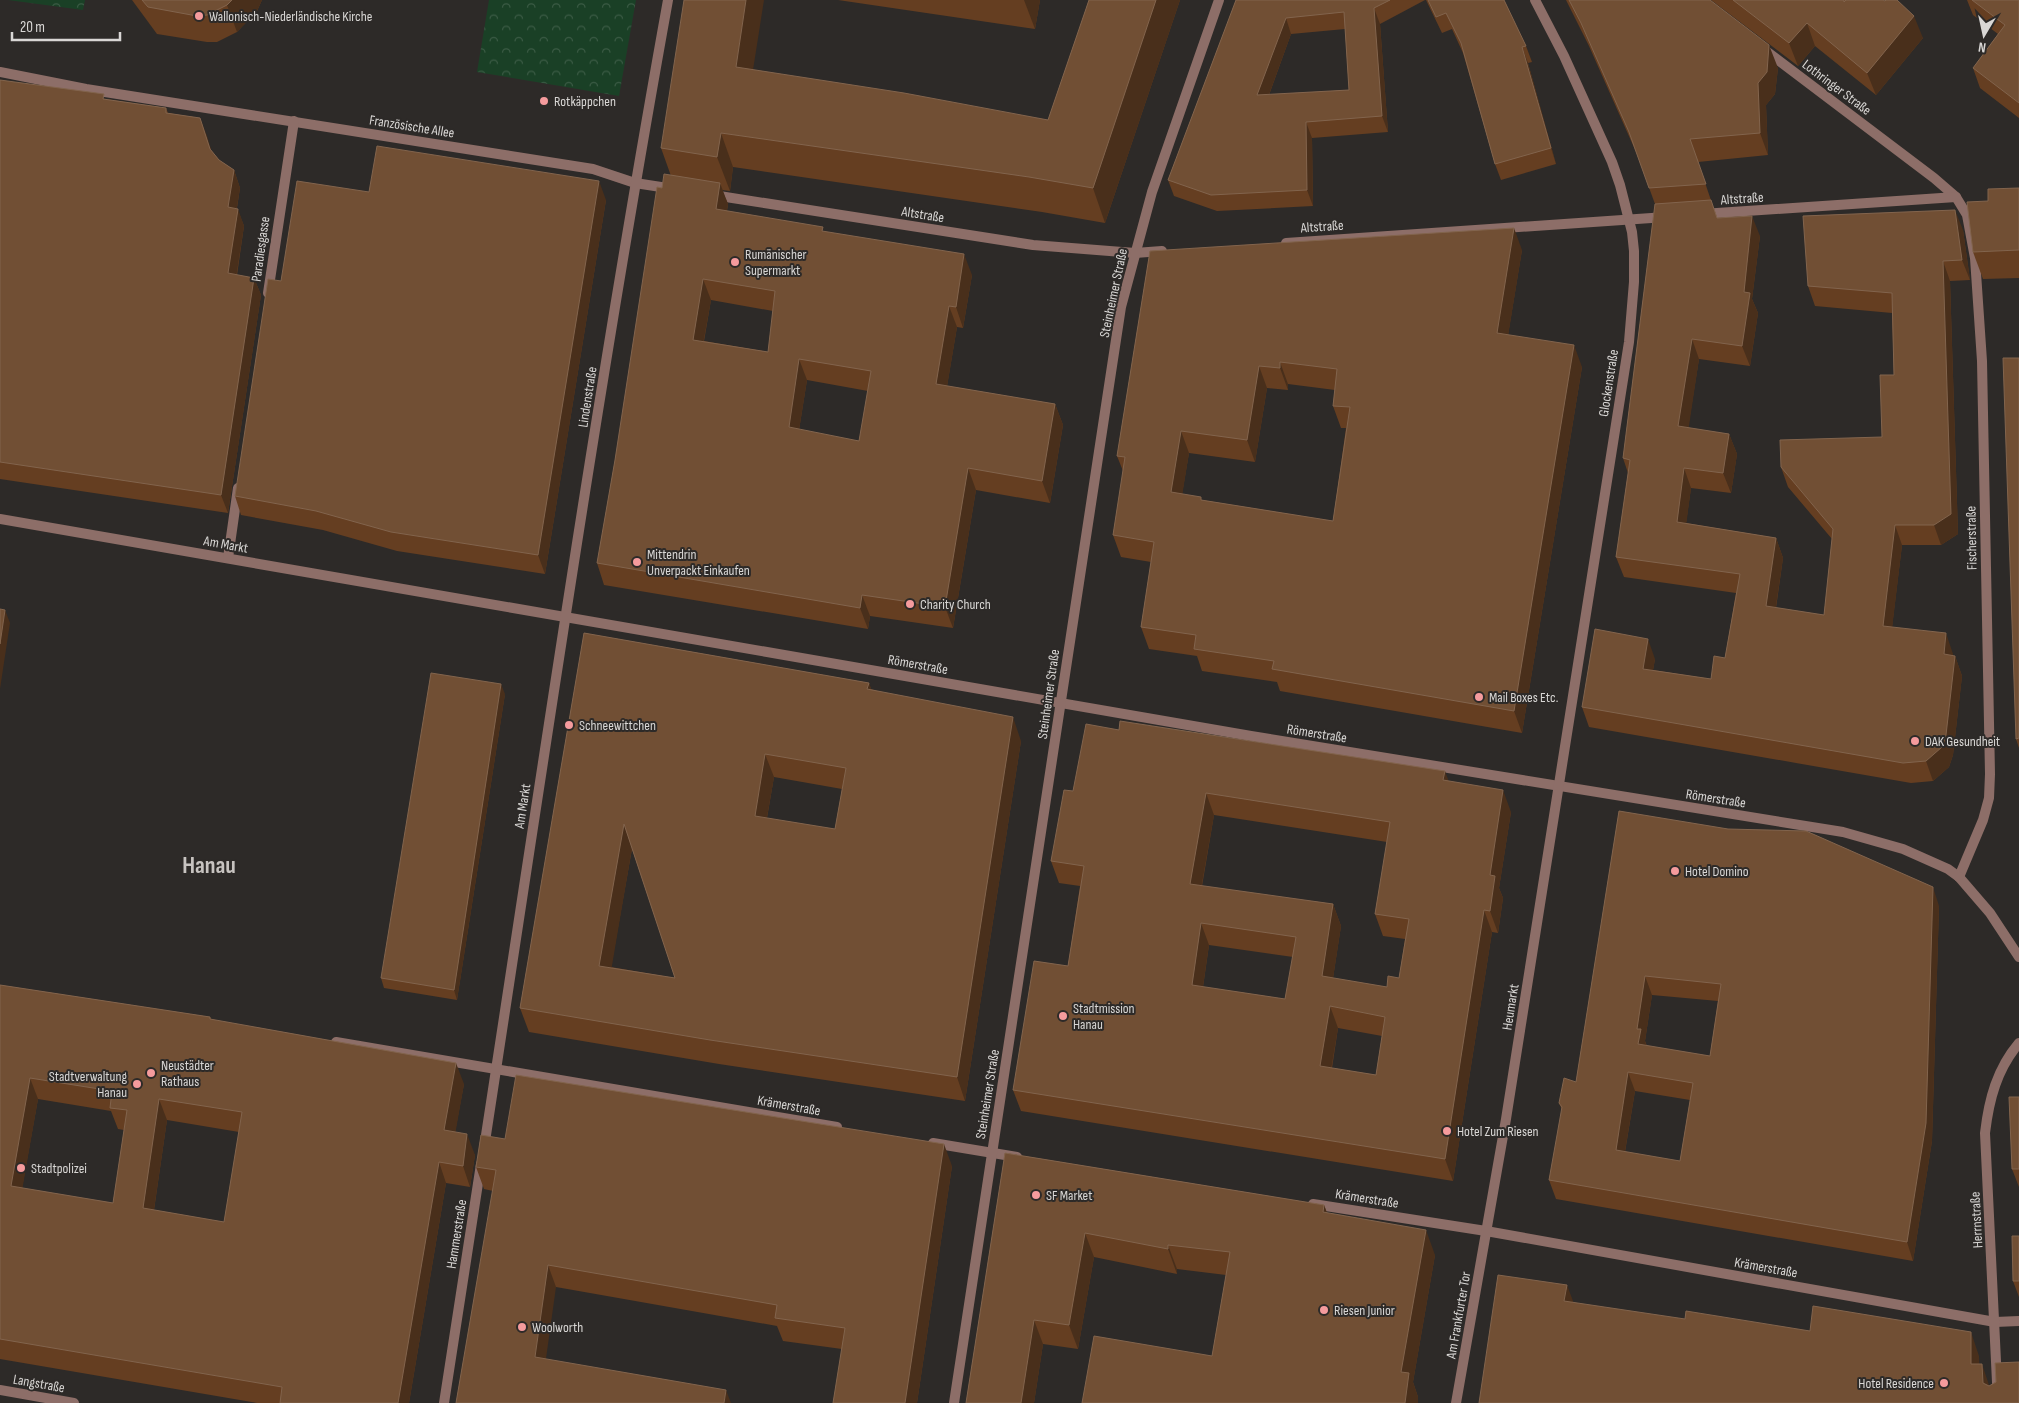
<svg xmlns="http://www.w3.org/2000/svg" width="2019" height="1403" font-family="'Sofia Sans Condensed',sans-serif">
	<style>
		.forest { fill: url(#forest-crowns) }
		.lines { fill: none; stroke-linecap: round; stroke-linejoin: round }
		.lane { stroke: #8d6e68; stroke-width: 10 }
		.street { stroke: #8d6e68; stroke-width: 10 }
		.wall { fill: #653e21; fill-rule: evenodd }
		.shaded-wall { fill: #492f1b }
		.building { fill: #714f34; stroke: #82644d; fill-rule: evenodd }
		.poi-dot { fill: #f59b9d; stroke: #2d2a28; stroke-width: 2 }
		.labels { text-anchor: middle; stroke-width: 4; stroke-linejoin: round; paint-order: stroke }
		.poi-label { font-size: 14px; fill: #d9d7d5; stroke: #2d2a28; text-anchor: start }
		.street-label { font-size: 14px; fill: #d9d7d5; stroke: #2d2a28 }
		.town-label { font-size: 24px; font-weight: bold; fill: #c7c3c0; stroke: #2d2a28 }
	</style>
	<defs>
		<pattern id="forest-crowns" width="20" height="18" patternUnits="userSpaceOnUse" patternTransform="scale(1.25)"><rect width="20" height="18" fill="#1a4026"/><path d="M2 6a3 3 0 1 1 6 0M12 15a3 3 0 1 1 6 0" fill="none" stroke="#3b5b45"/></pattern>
	</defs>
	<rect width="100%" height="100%" fill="#2d2a28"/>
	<g class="forest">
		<path d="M 8,0 L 85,0 L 83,10 Z"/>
		<path d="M 489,0 L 636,0 L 619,96 L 477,72 Z"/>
	</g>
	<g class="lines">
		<path class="lane" d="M 1995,1322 L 2019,1321"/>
		<g class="street">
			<path d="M 1762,48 L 1934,178 L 1956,197 L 1967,215 L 1975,258 L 1982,361 L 1990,774 L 1989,798 L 1983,820 L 1959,877"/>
			<path d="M 0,72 L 86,89 L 593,169 L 635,183 L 674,189"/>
			<path d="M 713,195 L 1033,245 L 1135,253 L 1162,251"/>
			<path d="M 1702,214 L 1956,197"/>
			<path d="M 1286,243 L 1666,217"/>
			<path d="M 268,293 L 294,121"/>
			<path d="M 0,519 L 1251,736 L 1843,832 L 1903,849 L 1948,869 L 1959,877 L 1990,913 L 2019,957"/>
			<path d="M 228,558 L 238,488"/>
			<path d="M 336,1042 L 837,1127"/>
			<path d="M 933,1143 L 1017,1157"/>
			<path d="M 484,1148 C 543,765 599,381 668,0"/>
			<path d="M 1313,1204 L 1486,1231 L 1995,1322"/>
			<path d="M 0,1390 L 74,1403"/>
			<path d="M 444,1403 L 481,1164"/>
			<path d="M 954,1403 L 1121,307 L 1152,192 L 1219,0"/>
			<path d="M 1456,1403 L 1506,1119 L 1629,342 L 1634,282 L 1634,251 L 1632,232 L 1620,185 L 1612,162 L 1564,56 L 1535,0"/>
			<path d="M 1998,1403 L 1985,1133 C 1989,1099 1997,1069 2019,1043"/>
		</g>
	</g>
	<g class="wall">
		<path d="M 132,0 L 262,0 L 257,11 L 237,32 L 217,42 L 207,42 L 157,34 Z"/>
		<path d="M 838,0 L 1040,0 L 1035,29 Z"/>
		<path d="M 1089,0 L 1180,0 L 1105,223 L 1042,212 L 733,167 L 730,191 L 722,190 L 728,204 L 727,211 L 825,232 L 972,275 L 963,328 L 957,327 L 947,386 L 1055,404 L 1063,425 L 1050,503 L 976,490 L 953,628 L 870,616 L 868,629 L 604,585 L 597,563 L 615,460 L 662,188 L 671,176 L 661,148 L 753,70 L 1048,120 ZM 711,300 L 773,311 L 768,352 L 704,341 ZM 807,380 L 868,391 L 859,441 L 799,430 Z"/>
		<path d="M 1236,0 L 1425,0 L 1380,24 L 1388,132 L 1312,138 L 1313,206 L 1217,211 L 1174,196 L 1168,180 ZM 1345,29 L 1349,90 L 1269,95 L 1291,34 Z"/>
		<path d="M 1426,0 L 1504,0 L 1526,46 L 1532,62 L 1528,63 L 1556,164 L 1501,180 L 1495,164 L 1463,53 L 1452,29 L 1442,33 Z"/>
		<path d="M 1566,0 L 1710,0 L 1778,68 L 1775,94 L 1766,105 L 1768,155 L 1698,162 L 1717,218 L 1760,236 L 1752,299 L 1758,313 L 1750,366 L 1699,359 L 1688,428 L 1729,434 L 1737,454 L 1731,493 L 1691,488 L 1686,523 L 1776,538 L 1783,558 L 1776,608 L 1824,615 L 1832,539 L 1788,487 L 1781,467 L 1882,437 L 1894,375 L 1892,313 L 1815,306 L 1808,286 L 1963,230 L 1970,280 L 1950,281 L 1958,534 L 1941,545 L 1902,545 L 1892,627 L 1953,654 L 1953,656 L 1955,656 L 1962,676 L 1953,755 L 1949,767 L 1933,781 L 1911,783 L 1589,727 L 1582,707 L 1655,659 L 1653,670 L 1711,679 L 1725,658 L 1736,593 L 1624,577 L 1616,557 L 1628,473 L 1623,458 L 1655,204 L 1636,152 L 1589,46 Z"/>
		<path d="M 1711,0 L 1883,0 L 1923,38 L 1876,95 L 1815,46 L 1798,66 Z"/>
		<path d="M 1967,0 L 2019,0 L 2019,118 L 1980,88 L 1973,68 L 1998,34 L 1973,15 Z"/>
		<path d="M 0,80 L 106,99 L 166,108 L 168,113 L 200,118 L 211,150 L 219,160 L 234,170 L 240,188 L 237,208 L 244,226 L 237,275 L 254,278 L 261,295 L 228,513 L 0,479 Z"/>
		<path d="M 2019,188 L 2019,278 L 1983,279 L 1973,252 Z"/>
		<path d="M 369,192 L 606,200 L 545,574 L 397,551 L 323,530 L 241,515 L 235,496 L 281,281 Z"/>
		<path d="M 1522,250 L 1508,335 L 1582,367 L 1522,733 L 1280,691 L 1277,682 L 1202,671 L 1197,656 L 1149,649 L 1141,627 L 1151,562 L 1121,557 L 1113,535 L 1123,471 L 1117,456 L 1150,251 ZM 1288,384 L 1335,390 L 1333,406 L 1341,428 L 1346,428 L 1333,521 L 1202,500 L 1182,494 L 1189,453 L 1255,462 L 1267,388 L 1288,390 Z"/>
		<path d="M 2019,358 L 2019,748 L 2016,739 Z"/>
		<path d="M 584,633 L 869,683 L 871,689 L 1021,741 L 965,1101 L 719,1064 L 529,1032 L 520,1008 ZM 774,777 L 842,789 L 835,829 L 767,818 ZM 632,849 L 675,978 L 611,967 Z"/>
		<path d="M 505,694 L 457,1000 L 384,988 L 381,978 Z"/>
		<path d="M 1119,730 L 1449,781 L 1511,812 L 1499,888 L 1503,898 L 1498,933 L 1492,932 L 1453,1181 L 1021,1111 L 1013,1090 L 1068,966 L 1080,886 L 1059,883 L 1051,861 L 1073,791 ZM 1214,815 L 1387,842 L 1375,914 L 1383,936 L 1405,939 L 1399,978 L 1387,987 L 1333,978 L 1341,926 L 1333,904 L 1202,886 ZM 1209,945 L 1293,957 L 1285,999 L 1203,987 ZM 1338,1028 L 1382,1036 L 1376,1075 L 1332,1068 Z"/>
		<path d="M 1619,811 L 1939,906 L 1932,1141 L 1913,1261 L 1556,1199 L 1549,1180 L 1562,1110 L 1559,1103 L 1576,1082 ZM 1652,995 L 1718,1001 L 1710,1056 L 1647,1046 L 1645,1041 ZM 1635,1091 L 1690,1100 L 1680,1161 L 1625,1152 Z"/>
		<path d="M 0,985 L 210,1017 L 211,1019 L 464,1084 L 455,1132 L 475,1155 L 470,1187 L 446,1183 L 409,1403 L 257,1403 L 0,1359 ZM 38,1099 L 111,1111 L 118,1129 L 124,1130 L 113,1203 L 22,1188 ZM 167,1120 L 239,1132 L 224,1222 L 154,1210 Z"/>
		<path d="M 505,1139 L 952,1166 L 917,1403 L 833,1403 L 842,1349 L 783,1341 L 777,1326 L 556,1287 L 456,1403 L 493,1191 L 484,1189 L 476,1167 Z"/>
		<path d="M 1005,1153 L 1324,1205 L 1327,1213 L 1435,1255 L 1413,1382 L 1418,1397 L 1212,1356 L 1226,1275 L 1177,1269 L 1177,1274 L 1094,1257 L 1078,1349 L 1043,1344 L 1034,1403 L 966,1403 Z"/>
		<path d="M 2012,1169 L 2019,1169 L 2019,1187 Z"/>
		<path d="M 2013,1281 L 2019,1281 L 2019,1297 Z"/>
	</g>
	<g class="shaded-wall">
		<path d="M 232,0 L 262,0 L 257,11 L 237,32 L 227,5 Z"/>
		<path d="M 746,0 L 764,0 L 748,102 L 736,67 Z"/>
		<path d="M 1024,0 L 1040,0 L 1035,29 Z"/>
		<path d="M 1156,0 L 1180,0 L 1105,223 L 1093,188 Z"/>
		<path d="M 1374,8 L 1380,24 L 1388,132 L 1382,116 Z"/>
		<path d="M 1914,16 L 1923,38 L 1876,95 L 1867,73 Z"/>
		<path d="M 1286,18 L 1291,34 L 1263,111 L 1257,95 Z"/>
		<path d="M 1807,23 L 1815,46 L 1798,66 L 1789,43 Z"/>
		<path d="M 1769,45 L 1778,68 L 1775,94 L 1766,105 L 1768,155 L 1760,133 L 1758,83 Z"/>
		<path d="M 1522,47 L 1528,63 L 1556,164 L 1551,148 Z"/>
		<path d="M 200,118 L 207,136 L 216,166 L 210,149 Z"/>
		<path d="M 1306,122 L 1312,138 L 1313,206 L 1307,190 Z"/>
		<path d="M 721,133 L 733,167 L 730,191 L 717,157 Z"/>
		<path d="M 234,170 L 240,188 L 234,225 L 228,207 Z"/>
		<path d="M 599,181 L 606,200 L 545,574 L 538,555 Z"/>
		<path d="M 720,183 L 728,204 L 723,230 L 716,209 Z"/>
		<path d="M 238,209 L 244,226 L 234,291 L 228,273 Z"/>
		<path d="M 1955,210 L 1963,230 L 1970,280 L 1962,260 Z"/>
		<path d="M 1752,216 L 1760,236 L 1752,299 L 1758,313 L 1750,366 L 1742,346 L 1744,292 Z"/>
		<path d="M 1514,228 L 1522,250 L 1505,355 L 1497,333 Z"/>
		<path d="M 964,254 L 972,275 L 963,328 L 956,307 Z"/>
		<path d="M 1943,261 L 1950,281 L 1958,534 L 1941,545 L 1934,525 Z"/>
		<path d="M 254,278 L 261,295 L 228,513 L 221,495 Z"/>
		<path d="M 703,279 L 711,300 L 700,361 L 693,340 Z"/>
		<path d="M 949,306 L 957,327 L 944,405 L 936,384 Z"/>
		<path d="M 1692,339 L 1699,359 L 1686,446 L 1678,426 Z"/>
		<path d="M 1574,345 L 1582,367 L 1522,733 L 1514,711 Z"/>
		<path d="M 799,359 L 807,380 L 796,449 L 789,427 Z"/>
		<path d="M 1280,362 L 1288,384 L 1288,390 L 1280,368 Z"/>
		<path d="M 1259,366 L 1267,388 L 1255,462 L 1247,440 Z"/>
		<path d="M 1055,404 L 1063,425 L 1050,503 L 1042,481 Z"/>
		<path d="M 1181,431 L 1189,453 L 1179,515 L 1171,492 Z"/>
		<path d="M 1729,434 L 1737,454 L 1731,493 L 1723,473 Z"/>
		<path d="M 968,468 L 976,490 L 953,628 L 945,607 Z"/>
		<path d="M 1684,468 L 1691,488 L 1684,542 L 1677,522 Z"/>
		<path d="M 1895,525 L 1902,545 L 1890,646 L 1883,626 Z"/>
		<path d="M 1776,538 L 1783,558 L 1773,626 L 1766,606 Z"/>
		<path d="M 862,595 L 870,616 L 868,629 L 860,608 Z"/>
		<path d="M 5,610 L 10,623 L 0,689 L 0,644 Z"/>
		<path d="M 1946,633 L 1953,654 L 1951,674 L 1944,654 Z"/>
		<path d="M 1648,639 L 1655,659 L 1650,689 L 1643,669 Z"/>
		<path d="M 1955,656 L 1962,676 L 1953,755 L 1949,767 L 1933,781 L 1926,761 Z"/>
		<path d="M 869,683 L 877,706 L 867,689 Z"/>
		<path d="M 501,684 L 505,694 L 457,1000 L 454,990 Z"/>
		<path d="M 1013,717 L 1021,741 L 965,1101 L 957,1077 Z"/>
		<path d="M 765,754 L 774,777 L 763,840 L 755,816 Z"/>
		<path d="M 1445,771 L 1453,793 L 1443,780 Z"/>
		<path d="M 1503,790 L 1511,812 L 1499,888 L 1503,898 L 1498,933 L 1490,911 L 1490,875 Z"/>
		<path d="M 1206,793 L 1214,815 L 1198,906 L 1190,884 Z"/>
		<path d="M 624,824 L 632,848 L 608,989 L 599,966 Z"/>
		<path d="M 1933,887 L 1939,906 L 1932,1141 L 1913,1261 L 1907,1242 Z"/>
		<path d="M 1333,904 L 1341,926 L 1330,998 L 1322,976 Z"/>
		<path d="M 1484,910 L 1492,932 L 1453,1181 L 1445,1159 Z"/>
		<path d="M 1201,923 L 1209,945 L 1200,1007 L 1192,985 Z"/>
		<path d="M 1645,976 L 1652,995 L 1645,1041 L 1647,1048 L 1638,1044 L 1637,1029 Z"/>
		<path d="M 1330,1006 L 1338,1028 L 1328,1088 L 1320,1066 Z"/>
		<path d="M 456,1063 L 464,1084 L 452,1152 L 444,1130 Z"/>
		<path d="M 1628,1072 L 1635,1091 L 1622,1169 L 1616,1150 Z"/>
		<path d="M 30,1078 L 38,1099 L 19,1208 L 11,1186 Z"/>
		<path d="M 159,1099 L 167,1120 L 151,1230 L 143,1208 Z"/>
		<path d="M 467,1134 L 475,1155 L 470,1187 L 463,1166 Z"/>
		<path d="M 944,1144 L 952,1166 L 917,1403 L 905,1403 Z"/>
		<path d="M 439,1162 L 446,1183 L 409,1403 L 398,1403 Z"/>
		<path d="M 1324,1205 L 1333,1229 L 1323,1212 Z"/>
		<path d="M 1426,1230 L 1435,1255 L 1413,1382 L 1418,1397 L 1418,1403 L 1405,1403 L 1401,1372 Z"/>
		<path d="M 1085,1233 L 1094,1257 L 1078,1349 L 1069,1325 Z"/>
		<path d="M 1168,1245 L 1177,1269 L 1177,1274 L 1168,1249 Z"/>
		<path d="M 548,1265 L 556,1287 L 543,1380 L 535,1357 Z"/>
		<path d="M 1567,1285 L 1576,1309 L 1564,1301 Z"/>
		<path d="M 1034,1320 L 1043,1344 L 1034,1403 L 1021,1403 Z"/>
		<path d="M 1971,1332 L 1979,1356 L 1980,1388 L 1971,1364 Z"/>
		<path d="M 1982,1364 L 1990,1388 L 1983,1383 Z"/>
		<path d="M 726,1390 L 731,1403 L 724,1403 Z"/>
	</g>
	<g class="building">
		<path d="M 142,0 L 232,0 L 227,5 L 207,15 L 197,16 L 148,7 Z"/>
		<path d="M 684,0 L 746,0 L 736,67 L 904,93 L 1048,120 L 1089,0 L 1156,0 L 1093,188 L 1029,177 L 721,133 L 717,157 L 661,148 Z"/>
		<path d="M 1236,0 L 1390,0 L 1374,8 L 1382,116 L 1306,122 L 1307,190 L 1211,195 L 1168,180 ZM 1344,12 L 1349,90 L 1257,95 L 1286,18 Z"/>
		<path d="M 1428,0 L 1504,0 L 1526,46 L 1522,47 L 1551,148 L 1495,164 L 1461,43 L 1446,13 L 1436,17 Z"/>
		<path d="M 1569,0 L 1710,0 L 1769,45 L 1767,72 L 1758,83 L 1760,133 L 1690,139 L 1706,184 L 1649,188 L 1629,132 L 1581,23 Z"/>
		<path d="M 1733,0 L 1844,0 L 1844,2 L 1846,0 L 1883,0 L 1885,1 L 1886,0 L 1897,0 L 1914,16 L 1867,73 L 1807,23 L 1789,43 Z"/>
		<path d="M 1972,0 L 2019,0 L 2019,103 L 1973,68 L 2005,25 Z"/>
		<path d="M 0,80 L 104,94 L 103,99 L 166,108 L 166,113 L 200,118 L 210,149 L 219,160 L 234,170 L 228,207 L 238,209 L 228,273 L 254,278 L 221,495 L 0,462 Z"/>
		<path d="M 377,146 L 599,181 L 538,555 L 391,532 L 316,511 L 235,496 L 268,279 L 281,281 L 297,181 L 369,192 Z"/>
		<path d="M 664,174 L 720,183 L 716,209 L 823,227 L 822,231 L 964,254 L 956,307 L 949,306 L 936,384 L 1055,404 L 1042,481 L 968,468 L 945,607 L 862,595 L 860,608 L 597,563 L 615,460 L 657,187 L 662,188 ZM 703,279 L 775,291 L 768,352 L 693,340 ZM 799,359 L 871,371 L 859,441 L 789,427 Z"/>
		<path d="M 2019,188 L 2019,250 L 1973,252 L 1967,202 L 1988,201 L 1988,189 Z"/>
		<path d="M 1711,200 L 1717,218 L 1752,216 L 1744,292 L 1750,293 L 1742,346 L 1692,339 L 1678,426 L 1729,434 L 1723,473 L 1684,468 L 1677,522 L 1776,538 L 1766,606 L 1824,615 L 1833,529 L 1781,467 L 1780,440 L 1882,437 L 1880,375 L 1894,375 L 1892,293 L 1808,286 L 1803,216 L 1955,210 L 1962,260 L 1943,261 L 1951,514 L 1934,525 L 1895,525 L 1883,626 L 1946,633 L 1944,654 L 1955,656 L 1946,735 L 1942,747 L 1926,761 L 1903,763 L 1582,707 L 1595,629 L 1648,639 L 1643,669 L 1711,679 L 1714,656 L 1725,658 L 1740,574 L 1616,557 L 1630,460 L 1623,458 L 1655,204 Z"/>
		<path d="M 1514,228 L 1497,333 L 1574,345 L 1514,711 L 1272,669 L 1274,661 L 1194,649 L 1196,635 L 1141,627 L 1154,542 L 1113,535 L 1125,457 L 1117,456 L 1150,251 ZM 1280,362 L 1337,369 L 1333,406 L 1350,407 L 1333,521 L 1201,500 L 1201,497 L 1171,492 L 1181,431 L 1247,440 L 1259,366 L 1280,368 Z"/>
		<path d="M 2003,358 L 2019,358 L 2019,738 L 2016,739 Z"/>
		<path d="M 0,609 L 5,610 L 0,644 Z"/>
		<path d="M 584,633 L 869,683 L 867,689 L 1013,717 L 957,1077 L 710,1040 L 520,1008 ZM 765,754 L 846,768 L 835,829 L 755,816 ZM 624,824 L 675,978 L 599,966 Z"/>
		<path d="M 431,673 L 501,684 L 454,990 L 381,978 Z"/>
		<path d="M 1120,721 L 1445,771 L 1443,780 L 1503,790 L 1490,875 L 1495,876 L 1490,911 L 1484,910 L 1445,1159 L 1013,1090 L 1034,961 L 1068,966 L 1084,866 L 1051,861 L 1064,790 L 1073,791 L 1086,724 L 1119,730 ZM 1206,793 L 1390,822 L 1375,914 L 1409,919 L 1399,978 L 1388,976 L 1387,987 L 1322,976 L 1333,904 L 1190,884 ZM 1201,923 L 1296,937 L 1285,999 L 1192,985 ZM 1330,1006 L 1385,1017 L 1376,1075 L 1320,1066 Z"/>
		<path d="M 1619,811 L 1728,829 L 1806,831 L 1933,887 L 1926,1123 L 1907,1242 L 1549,1180 L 1562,1107 L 1559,1103 L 1564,1078 L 1576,1082 ZM 1645,976 L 1721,984 L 1710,1056 L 1638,1044 L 1641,1029 L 1637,1029 ZM 1628,1072 L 1693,1083 L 1680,1161 L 1616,1150 Z"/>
		<path d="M 0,985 L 210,1017 L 210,1019 L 456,1063 L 444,1130 L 467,1134 L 463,1166 L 439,1162 L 398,1403 L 280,1403 L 282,1387 L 0,1339 ZM 30,1078 L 112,1091 L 110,1108 L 127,1110 L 113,1203 L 11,1186 ZM 159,1099 L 242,1112 L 224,1222 L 143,1208 Z"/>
		<path d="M 516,1075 L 944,1144 L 905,1403 L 833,1403 L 845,1328 L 775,1318 L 777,1305 L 548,1265 L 535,1357 L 726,1390 L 724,1403 L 456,1403 L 496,1170 L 476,1167 L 481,1135 L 505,1139 Z"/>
		<path d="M 2009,1097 L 2019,1097 L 2019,1169 L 2012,1169 Z"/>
		<path d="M 1005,1153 L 1324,1205 L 1323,1212 L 1426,1230 L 1401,1372 L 1409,1373 L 1405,1403 L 1082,1403 L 1094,1336 L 1212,1356 L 1230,1252 L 1168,1245 L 1168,1249 L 1085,1233 L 1069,1325 L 1034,1320 L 1021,1403 L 966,1403 Z"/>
		<path d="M 2012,1236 L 2019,1236 L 2019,1281 L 2013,1281 Z"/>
		<path d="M 1498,1275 L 1567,1285 L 1564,1301 L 1685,1319 L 1686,1311 L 1810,1331 L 1813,1306 L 1971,1332 L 1971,1364 L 1982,1364 L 1983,1383 L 1989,1386 L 1996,1382 L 1995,1363 L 2019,1362 L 2019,1403 L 1479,1403 Z"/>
	</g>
	<g class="poi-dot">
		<circle cx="199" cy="16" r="5"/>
		<circle cx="544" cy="101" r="5"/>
		<circle cx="735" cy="262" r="5"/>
		<circle cx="637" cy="562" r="5"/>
		<circle cx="910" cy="604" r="5"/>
		<circle cx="1479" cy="697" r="5"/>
		<circle cx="569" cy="725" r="5"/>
		<circle cx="1915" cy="741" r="5"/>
		<circle cx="1675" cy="871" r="5"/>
		<circle cx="1063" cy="1016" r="5"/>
		<circle cx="151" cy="1073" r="5"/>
		<circle cx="137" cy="1084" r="5"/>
		<circle cx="1447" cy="1131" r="5"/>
		<circle cx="21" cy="1168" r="5"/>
		<circle cx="1036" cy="1195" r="5"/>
		<circle cx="1324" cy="1310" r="5"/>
		<circle cx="522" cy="1327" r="5"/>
		<circle cx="1944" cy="1383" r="5"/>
	</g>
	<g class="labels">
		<g class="poi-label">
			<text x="209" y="21">Wallonisch-Niederländische Kirche</text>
			<text x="554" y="106">Rotkäppchen</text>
			<text x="745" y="259">Rumänischer<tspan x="745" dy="16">Supermarkt</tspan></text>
			<text x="647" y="559">Mittendrin<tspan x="647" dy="16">Unverpackt Einkaufen</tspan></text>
			<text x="920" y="609">Charity Church</text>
			<text x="1489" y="702">Mail Boxes Etc.</text>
			<text x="579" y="730">Schneewittchen</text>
			<text x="1925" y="746">DAK Gesundheit</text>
			<text x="1685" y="876">Hotel Domino</text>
			<text x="1073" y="1013">Stadtmission<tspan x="1073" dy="16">Hanau</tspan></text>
			<text x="161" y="1070">Neustädter<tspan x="161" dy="16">Rathaus</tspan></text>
			<text x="127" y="1081" text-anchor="end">Stadtverwaltung<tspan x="127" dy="16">Hanau</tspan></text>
			<text x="1457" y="1136">Hotel Zum Riesen</text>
			<text x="31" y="1173">Stadtpolizei</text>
			<text x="1046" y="1200">SF Market</text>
			<text x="1334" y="1315">Riesen Junior</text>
			<text x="532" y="1332">Woolworth</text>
			<text x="1934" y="1388" text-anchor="end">Hotel Residence</text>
		</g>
		<g class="street-label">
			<text transform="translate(1837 87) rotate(37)" y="5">Lothringer Straße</text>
			<text transform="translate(412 126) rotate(9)" y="5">Französische Allee</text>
			<text transform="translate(1742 198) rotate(-4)" y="5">Altstraße</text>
			<text transform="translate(923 214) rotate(9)" y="5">Altstraße</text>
			<text transform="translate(1322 226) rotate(-4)" y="5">Altstraße</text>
			<text transform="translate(260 249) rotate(-82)" y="5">Paradiesgasse</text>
			<text transform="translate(1113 293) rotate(-78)" y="5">Steinheimer Straße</text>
			<text transform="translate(1608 383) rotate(-81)" y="5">Glockenstraße</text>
			<text transform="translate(587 397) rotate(-81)" y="5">Lindenstraße</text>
			<text transform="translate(1971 538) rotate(-91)" y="5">Fischerstraße</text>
			<text transform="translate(226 544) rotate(10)" y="5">Am Markt</text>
			<text transform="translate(918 664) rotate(10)" y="5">Römerstraße</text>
			<text transform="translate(1048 694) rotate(-82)" y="5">Steinheimer Straße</text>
			<text transform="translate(1317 733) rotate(9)" y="5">Römerstraße</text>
			<text transform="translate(1716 798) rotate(9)" y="5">Römerstraße</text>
			<text transform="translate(522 806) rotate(-81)" y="5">Am Markt</text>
			<text transform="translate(1510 1007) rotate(-81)" y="5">Heumarkt</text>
			<text transform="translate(987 1094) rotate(-81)" y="5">Steinheimer Straße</text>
			<text transform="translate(789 1105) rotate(10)" y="5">Krämerstraße</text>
			<text transform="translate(1367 1198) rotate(9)" y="5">Krämerstraße</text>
			<text transform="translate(1976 1220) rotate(-93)" y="5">Herrnstraße</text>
			<text transform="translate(456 1234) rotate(-81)" y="5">Hammerstraße</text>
			<text transform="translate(1766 1267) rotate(10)" y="5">Krämerstraße</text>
			<text transform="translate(1458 1315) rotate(-80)" y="5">Am Frankfurter Tor</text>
			<text transform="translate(39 1383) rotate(10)" y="5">Langstraße</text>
		</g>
		<g class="town-label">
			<text x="209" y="873">Hanau</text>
		</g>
	</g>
	<g transform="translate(1984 35) rotate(189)" stroke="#2d2a28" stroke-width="4" paint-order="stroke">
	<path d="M0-4L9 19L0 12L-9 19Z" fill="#d9d7d5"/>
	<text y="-8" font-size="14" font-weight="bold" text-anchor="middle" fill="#d9d7d5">N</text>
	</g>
	<path d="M12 32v8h108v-8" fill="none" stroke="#d9d7d5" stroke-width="2.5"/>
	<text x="20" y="32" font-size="15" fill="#d9d7d5" stroke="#2d2a28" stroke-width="4" paint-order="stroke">20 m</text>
</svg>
